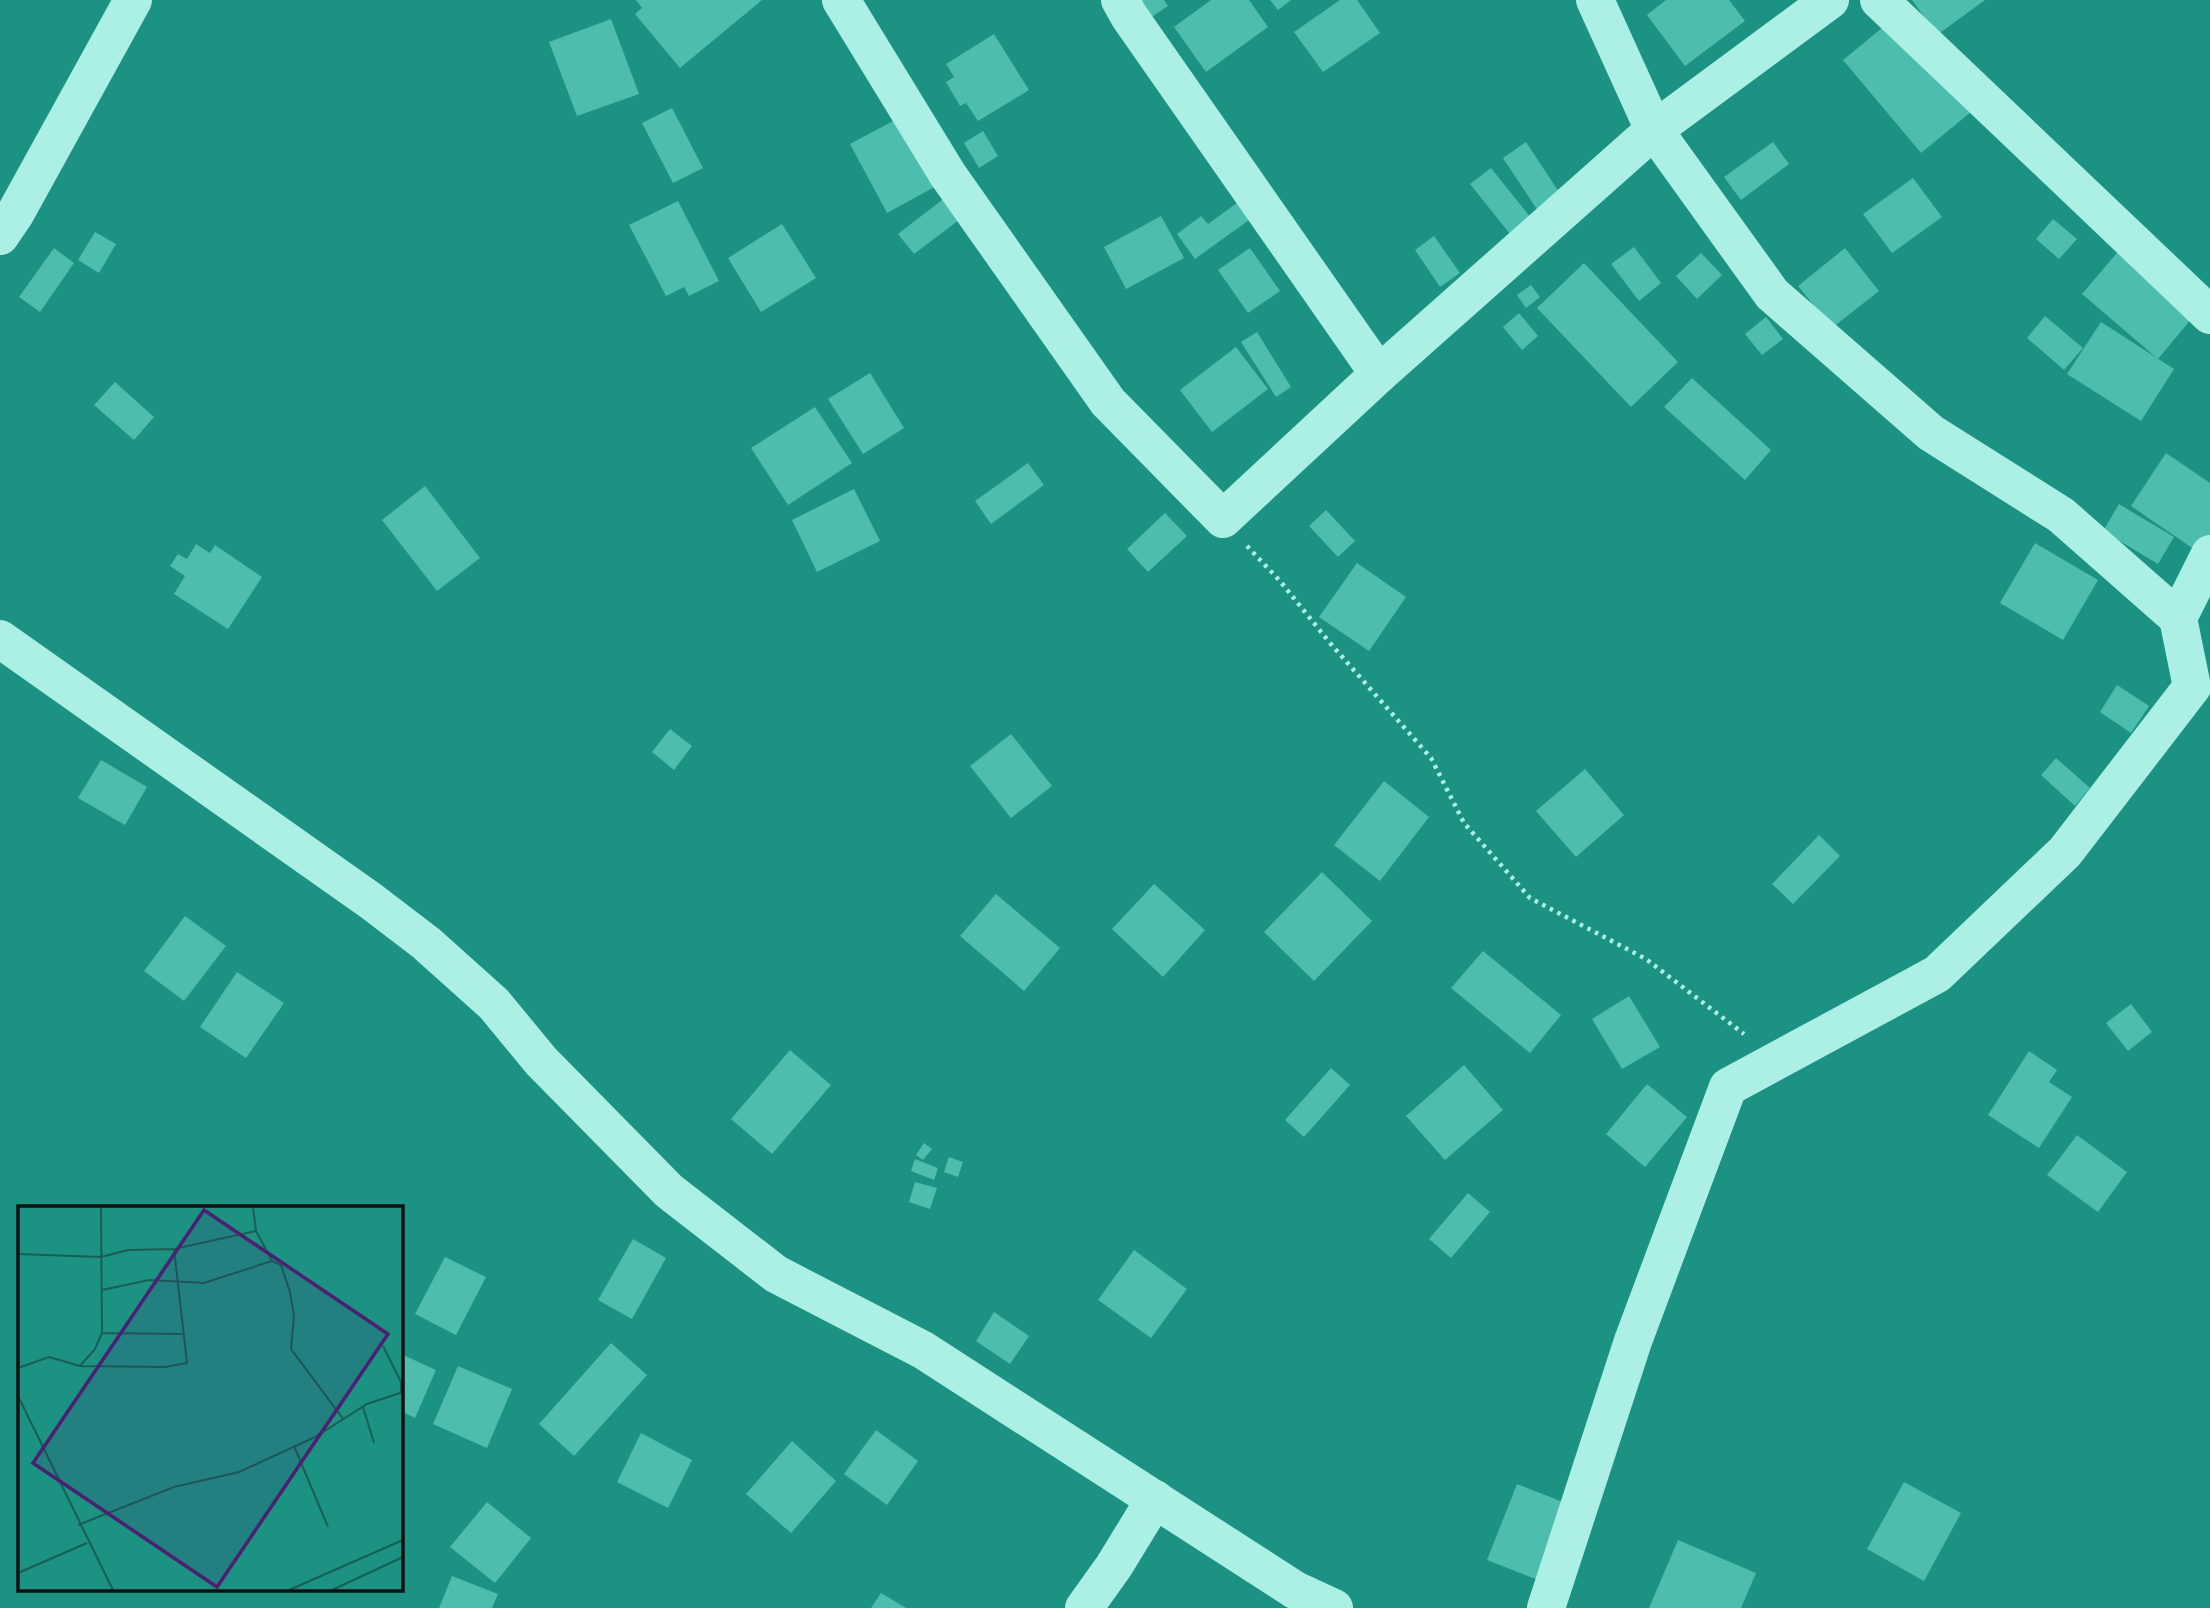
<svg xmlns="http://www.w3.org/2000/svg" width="2210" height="1608" font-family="'Nunito Sans',sans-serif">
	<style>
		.building { fill: #4dbdad }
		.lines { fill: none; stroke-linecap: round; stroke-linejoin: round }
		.path { stroke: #acefe5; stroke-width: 4.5; stroke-dasharray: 3.5 5; stroke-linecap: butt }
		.minor { stroke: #acefe5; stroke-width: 38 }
		.inset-road { fill: none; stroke: #185e55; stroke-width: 2 }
		.view { fill: #4b2071; fill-opacity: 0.15; stroke: #4b2071; stroke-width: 3.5 }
		.inset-edge { fill: none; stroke: #111; stroke-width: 3.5 }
	</style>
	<rect width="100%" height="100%" fill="#1c9283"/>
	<g class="building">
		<path d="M 636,0 L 762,0 L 680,68 L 635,14 L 642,8 Z"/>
		<path d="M 1134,0 L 1164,0 L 1168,6 L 1147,20 Z"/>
		<path d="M 1211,0 L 1249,0 L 1268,27 L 1206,72 L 1174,27 Z"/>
		<path d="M 1270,0 L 1291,0 L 1278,10 Z"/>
		<path d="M 1340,0 L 1357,0 L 1380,33 L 1323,72 L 1294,32 Z"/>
		<path d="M 1666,0 L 1729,0 L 1745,21 L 1685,66 L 1647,15 Z"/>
		<path d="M 1912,0 L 1985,0 L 1937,35 Z"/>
		<path d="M 611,19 L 639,94 L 577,116 L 549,42 Z"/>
		<path d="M 1893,19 L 1971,112 L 1921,153 L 1843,60 Z"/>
		<path d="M 994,34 L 1029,90 L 978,121 L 966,103 L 960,106 L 946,82 L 954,77 L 946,64 Z"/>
		<path d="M 672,108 L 703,168 L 673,183 L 642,123 Z"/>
		<path d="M 895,120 L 940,184 L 887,213 L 850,144 Z"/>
		<path d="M 983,131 L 998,156 L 979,168 L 964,143 Z"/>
		<path d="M 1526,142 L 1561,195 L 1538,211 L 1503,158 Z"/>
		<path d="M 1773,142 L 1789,164 L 1741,200 L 1724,177 Z"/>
		<path d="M 1491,168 L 1531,218 L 1510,234 L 1470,184 Z"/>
		<path d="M 1913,178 L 1942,217 L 1892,253 L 1863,214 Z"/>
		<path d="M 951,193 L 967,214 L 914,254 L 898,234 Z"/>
		<path d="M 678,201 L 719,281 L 689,296 L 684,287 L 666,296 L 629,225 Z"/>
		<path d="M 1237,203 L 1249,220 L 1195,259 L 1177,234 L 1201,216 L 1208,224 Z"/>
		<path d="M 1161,216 L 1184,258 L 1126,289 L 1104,247 Z"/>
		<path d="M 2053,219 L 2077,239 L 2059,259 L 2036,239 Z"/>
		<path d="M 782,224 L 816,278 L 761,312 L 728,258 Z"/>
		<path d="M 95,232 L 116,244 L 99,273 L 78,260 Z"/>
		<path d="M 1434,236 L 1460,273 L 1440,287 L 1415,250 Z"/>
		<path d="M 1634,247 L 1661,283 L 1639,301 L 1611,264 Z"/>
		<path d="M 2122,247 L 2198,311 L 2158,359 L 2082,294 Z"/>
		<path d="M 54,248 L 74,263 L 40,312 L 19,297 Z"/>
		<path d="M 1250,248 L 1280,291 L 1248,313 L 1218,270 Z"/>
		<path d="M 1845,248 L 1879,291 L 1832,328 L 1798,286 Z"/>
		<path d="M 1701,253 L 1722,275 L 1697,299 L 1676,276 Z"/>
		<path d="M 1584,263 L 1678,362 L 1631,407 L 1537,308 Z"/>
		<path d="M 1531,285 L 1540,297 L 1526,308 L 1517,295 Z"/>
		<path d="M 1519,313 L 1538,336 L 1522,350 L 1503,327 Z"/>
		<path d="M 2045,316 L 2083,348 L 2064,370 L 2027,338 Z"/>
		<path d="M 1766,317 L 1783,339 L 1762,355 L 1745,334 Z"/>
		<path d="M 2101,322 L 2174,369 L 2141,421 L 2067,374 Z"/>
		<path d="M 1257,332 L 1291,387 L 1276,397 L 1241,342 Z"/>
		<path d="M 1236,347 L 1268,389 L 1212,432 L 1180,390 Z"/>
		<path d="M 870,373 L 904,428 L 863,454 L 828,399 Z"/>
		<path d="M 1692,378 L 1771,450 L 1745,480 L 1664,407 Z"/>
		<path d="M 115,382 L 154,417 L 134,440 L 94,405 Z"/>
		<path d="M 815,407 L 852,463 L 788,505 L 751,448 Z"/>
		<path d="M 2166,453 L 2210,483 L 2210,540 L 2201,554 L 2131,506 Z"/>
		<path d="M 1028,463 L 1044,485 L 991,524 L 975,501 Z"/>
		<path d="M 425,486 L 480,558 L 437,591 L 382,520 Z"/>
		<path d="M 854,489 L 880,541 L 817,572 L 792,520 Z"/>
		<path d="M 2119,504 L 2174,537 L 2158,564 L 2103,531 Z"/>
		<path d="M 1326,510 L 1355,541 L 1338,557 L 1309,526 Z"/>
		<path d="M 1165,513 L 1187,536 L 1148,572 L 1127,549 Z"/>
		<path d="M 2035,543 L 2098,580 L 2063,640 L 2000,603 Z"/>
		<path d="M 196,544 L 210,553 L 215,545 L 262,577 L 228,629 L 174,594 L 185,576 L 170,566 L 178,554 L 187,559 Z"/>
		<path d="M 1357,563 L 1406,597 L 1369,651 L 1319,617 Z"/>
		<path d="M 2117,685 L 2149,706 L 2131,733 L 2100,712 Z"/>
		<path d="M 670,729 L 692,746 L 674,770 L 652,752 Z"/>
		<path d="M 1011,734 L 1052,786 L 1011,818 L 970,766 Z"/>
		<path d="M 2056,758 L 2090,788 L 2075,806 L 2041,775 Z"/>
		<path d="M 101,760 L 147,787 L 125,825 L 78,798 Z"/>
		<path d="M 1585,769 L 1624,815 L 1576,857 L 1536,811 Z"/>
		<path d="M 1384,781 L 1429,817 L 1380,881 L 1334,845 Z"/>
		<path d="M 1819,835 L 1840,856 L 1793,904 L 1772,884 Z"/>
		<path d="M 1322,872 L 1372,921 L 1314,981 L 1264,932 Z"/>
		<path d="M 1154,884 L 1205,930 L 1163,977 L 1112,929 Z"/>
		<path d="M 996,894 L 1060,948 L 1024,991 L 960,936 Z"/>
		<path d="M 185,916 L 226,946 L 184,1001 L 144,971 Z"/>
		<path d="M 1483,951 L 1561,1015 L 1530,1053 L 1451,988 Z"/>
		<path d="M 237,972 L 284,1003 L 246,1058 L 200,1027 Z"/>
		<path d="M 1629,996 L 1660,1047 L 1622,1069 L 1592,1019 Z"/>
		<path d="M 2131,1004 L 2152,1032 L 2128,1051 L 2106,1023 Z"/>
		<path d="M 790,1050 L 831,1085 L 772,1154 L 731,1119 Z"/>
		<path d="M 2029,1051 L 2057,1070 L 2049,1082 L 2072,1097 L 2039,1148 L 1988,1115 Z"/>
		<path d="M 1464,1065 L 1503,1110 L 1445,1160 L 1406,1116 Z"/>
		<path d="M 1331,1068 L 1350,1085 L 1304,1137 L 1285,1120 Z"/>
		<path d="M 1647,1084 L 1687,1117 L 1645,1167 L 1606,1134 Z"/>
		<path d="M 2077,1135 L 2127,1172 L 2098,1212 L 2047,1175 Z"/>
		<path d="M 924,1143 L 932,1149 L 923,1160 L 916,1155 Z"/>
		<path d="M 949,1157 L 963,1162 L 958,1177 L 944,1172 Z"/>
		<path d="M 915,1159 L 938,1168 L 934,1180 L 911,1171 Z"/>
		<path d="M 915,1182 L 937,1188 L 930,1209 L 909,1202 Z"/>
		<path d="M 1468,1193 L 1490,1212 L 1451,1258 L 1429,1239 Z"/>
		<path d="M 633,1239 L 666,1258 L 632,1319 L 598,1300 Z"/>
		<path d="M 1134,1250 L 1187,1289 L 1151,1338 L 1098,1300 Z"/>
		<path d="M 445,1257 L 486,1277 L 456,1335 L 415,1314 Z"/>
		<path d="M 994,1312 L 1029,1336 L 1010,1364 L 976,1341 Z"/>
		<path d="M 611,1343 L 647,1375 L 574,1456 L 539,1424 Z"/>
		<path d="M 401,1354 L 436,1370 L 415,1418 L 401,1411 Z"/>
		<path d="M 458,1366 L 512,1389 L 487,1448 L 433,1424 Z"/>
		<path d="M 876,1430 L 918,1461 L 887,1505 L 844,1474 Z"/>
		<path d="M 641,1433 L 692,1460 L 668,1508 L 617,1482 Z"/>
		<path d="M 792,1441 L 836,1481 L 791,1533 L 746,1494 Z"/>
		<path d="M 1904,1482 L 1961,1513 L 1924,1581 L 1867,1549 Z"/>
		<path d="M 1517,1484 L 1568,1504 L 1538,1580 L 1487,1560 Z"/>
		<path d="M 487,1502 L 531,1538 L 495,1583 L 450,1547 Z"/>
		<path d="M 1678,1540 L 1756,1573 L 1741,1608 L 1649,1608 Z"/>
		<path d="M 452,1576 L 498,1594 L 492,1608 L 439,1608 Z"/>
		<path d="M 881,1593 L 906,1608 L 871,1608 Z"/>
	</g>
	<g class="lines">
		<path class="path" d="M 1247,546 L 1280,581 L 1330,643 L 1431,758 L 1464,823 L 1530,898 L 1646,959 L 1744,1034"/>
		<g class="minor">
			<path d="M 841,0 L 948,175 L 1108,402 L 1223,519 L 1379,374 L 1654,130 L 1830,0"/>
			<path d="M 1120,0 L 1129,16 L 1379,374"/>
			<path d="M 1595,0 L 1654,130 L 1772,294 L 1931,433 L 2061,515 L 2178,618"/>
			<path d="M 1879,0 L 2210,315"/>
			<path d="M 0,236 L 15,214 L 133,0"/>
			<path d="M 0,639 L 371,901 L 426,943 L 494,1004 L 541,1061 L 669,1191 L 776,1274 L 923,1350 L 1295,1590 L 1334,1608"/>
			<path d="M 1084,1608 L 1114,1566 L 1155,1499"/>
			<path d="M 1546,1608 L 1633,1341 L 1728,1087 L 1937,974 L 2065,852 L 2192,687 L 2178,618 L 2210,554"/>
		</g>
	</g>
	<g transform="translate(18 1206)">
		<rect width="385" height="385" fill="#1c9283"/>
		<path class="inset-road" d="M 235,1 L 238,25 L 254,55 L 263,59 L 272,86 L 276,110 L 273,143 L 326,214M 0,48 L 83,51 L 110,44 L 156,43 L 238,25M 84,84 L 131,74 L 186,77 L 254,55M 84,127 L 164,128M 365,140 L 383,176 L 383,187M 62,160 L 147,161 L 169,157 L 156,43M 0,162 L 31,151 L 62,160 L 77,143 L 84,127 L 83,1M 0,190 L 95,384M 345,201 L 356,237M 276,240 L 310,321M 60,319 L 156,281 L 221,266 L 297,231 L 349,198 L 385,186M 0,367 L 69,337M 271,384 L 385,334M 314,384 L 385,351"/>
		<path class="view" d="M 186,4 L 370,128 L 199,381 L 15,257 Z"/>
		<rect width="385" height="385" class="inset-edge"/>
	</g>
</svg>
